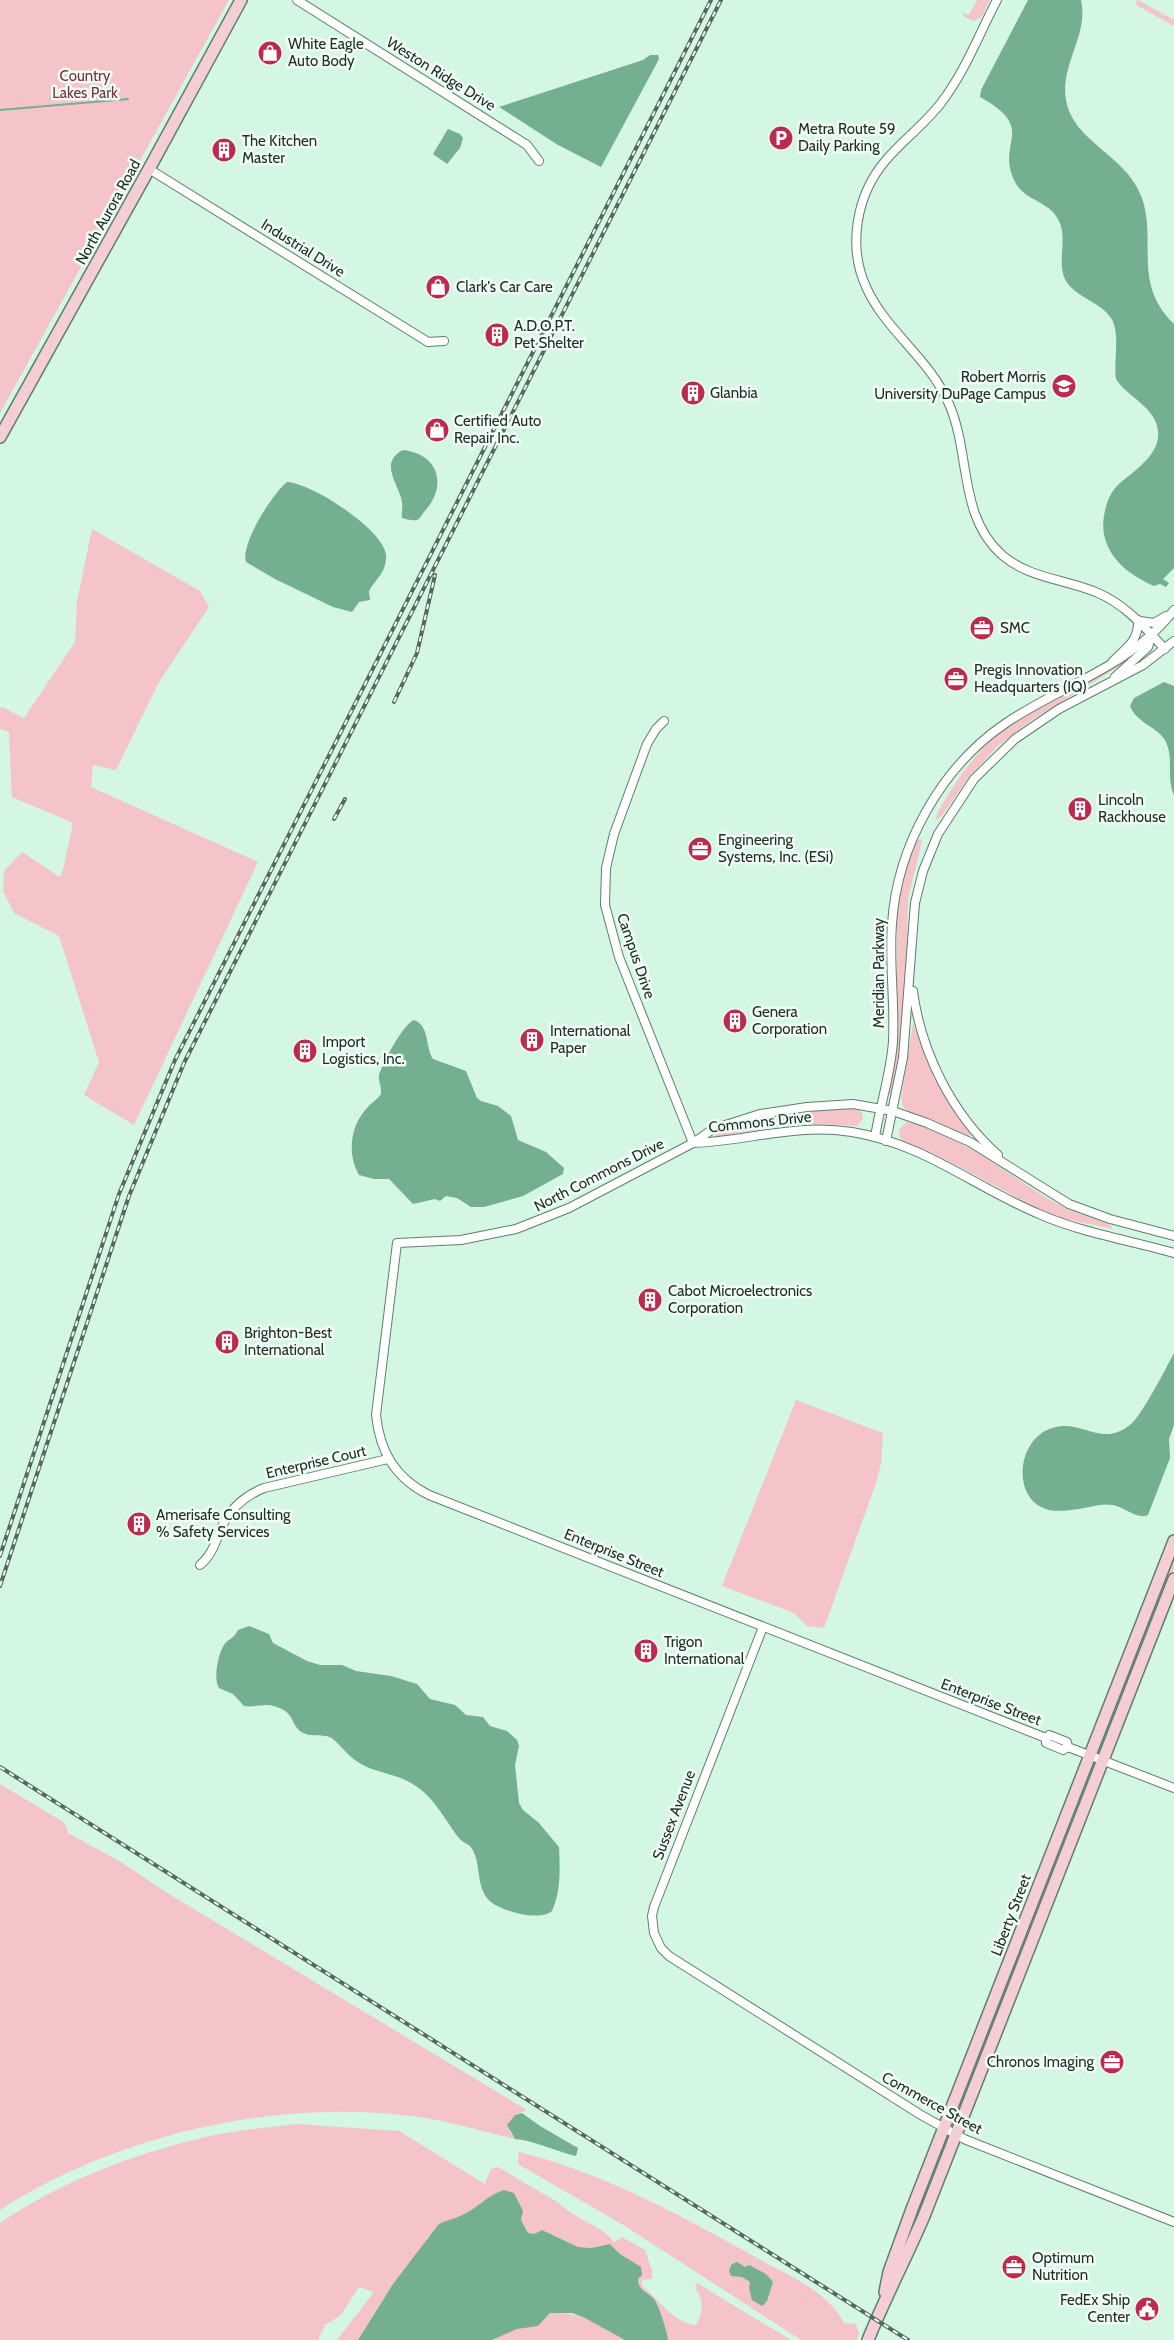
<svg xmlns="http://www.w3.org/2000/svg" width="1174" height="2340" font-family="Cabin,sans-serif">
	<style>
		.green { fill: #f4c4c8 }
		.water { fill: #74af8f }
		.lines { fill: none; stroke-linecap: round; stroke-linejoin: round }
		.stream { stroke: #74af8f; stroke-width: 2 }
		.street-casing { stroke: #5e7e6c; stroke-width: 10 }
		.secondary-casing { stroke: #5e7e6c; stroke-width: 14 }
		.street { stroke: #fff; stroke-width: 8 }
		.secondary { stroke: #f4ced4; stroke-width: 11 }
		.rail-casing { stroke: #54685c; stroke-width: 4 }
		.rail { stroke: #f0fef6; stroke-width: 2; stroke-dasharray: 5.5; stroke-linecap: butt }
		.labels { text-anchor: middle; stroke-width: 5; stroke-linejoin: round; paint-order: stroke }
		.poi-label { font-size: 15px; fill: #202e26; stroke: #f0fef6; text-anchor: start }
		.street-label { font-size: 15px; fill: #202e26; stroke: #f0fef6 }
		.park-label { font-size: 15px; fill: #7c2f3d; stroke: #f0fef6 }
	</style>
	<rect width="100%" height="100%" fill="#d3f7e2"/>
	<g class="green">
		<path d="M 0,0 L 229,0 L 0,413 Z"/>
		<path d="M 977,0 L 990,0 L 981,18 L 973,21 L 963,16 L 963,13 L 969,15 Z"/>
		<path d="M 1138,0 L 1174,20 L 1174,26 L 1138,6 L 1135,3 Z"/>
		<path d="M 92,529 L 200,591 L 209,607 L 159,682 L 116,770 L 93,765 L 91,787 L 258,862 L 134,1125 L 84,1095 L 99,1062 L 59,936 L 14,913 L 3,891 L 4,871 L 22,852 L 60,877 L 63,870 L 73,823 L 12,797 L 9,732 L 0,729 L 0,709 L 2,707 L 24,718 L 75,642 L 77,601 Z"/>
		<path d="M 1147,643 L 1126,662 L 1032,720 L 997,747 L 968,778 L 941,817 L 936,820 L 937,814 C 953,785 973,754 1000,733 C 1046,699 1101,679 1147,643 Z"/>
		<path d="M 920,839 L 922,841 L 908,899 L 906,982 L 901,1051 L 891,1096 L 888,1092 L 897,1025 L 897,910 L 904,873 L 915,843 Z"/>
		<path d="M 913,1023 L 936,1082 L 971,1134 L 969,1138 L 909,1112 L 903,1107 L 901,1098 Z"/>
		<path d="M 828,1109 L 857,1109 L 862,1113 L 863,1119 L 857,1126 L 797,1123 L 718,1137 L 715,1135 L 717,1131 L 776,1115 Z"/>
		<path d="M 907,1122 L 923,1126 L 972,1149 L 1045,1197 L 1065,1208 L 1111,1225 L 1113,1229 L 1052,1216 L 950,1162 L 906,1143 L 900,1138 L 899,1130 Z"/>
		<path d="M 796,1400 L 883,1433 L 881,1464 L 876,1483 L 824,1628 L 807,1626 L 794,1613 L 722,1586 Z"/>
		<path d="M 1174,1552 L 1174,1568 L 1107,1738 L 1106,1736 L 1120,1700 L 1131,1661 Z"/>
		<path d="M 1086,1776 L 1088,1776 L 1074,1811 L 1063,1850 L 960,2112 L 981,2043 Z"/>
		<path d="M 0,1784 L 65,1823 L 68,1833 L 121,1862 L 164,1891 L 527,2110 L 515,2115 L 509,2131 L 515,2139 C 489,2133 463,2125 437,2120 C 295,2094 121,2131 0,2210 Z"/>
		<path d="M 296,2124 L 399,2131 L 485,2184 L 491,2169 L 498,2167 L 559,2203 C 574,2219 600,2224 614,2242 L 622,2237 L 645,2250 L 652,2271 L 652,2279 L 642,2280 L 642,2286 C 659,2299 673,2323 696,2325 C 704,2310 704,2301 695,2287 L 697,2283 L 791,2340 L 668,2340 L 657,2304 L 638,2285 L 638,2279 L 616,2249 L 603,2245 L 591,2248 L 578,2247 L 542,2230 L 534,2234 L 528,2233 L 521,2220 L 523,2211 L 514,2193 L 504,2190 L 496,2193 L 475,2208 L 427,2237 L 425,2245 L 393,2284 L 358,2340 L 337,2340 L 374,2292 L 359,2287 L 341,2315 L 325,2325 L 318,2340 L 0,2340 L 0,2223 C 62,2181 133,2154 206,2137 C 235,2130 266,2128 296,2124 Z"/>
		<path d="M 941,2149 L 944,2151 L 894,2275 L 910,2225 Z"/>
		<path d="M 519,2152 C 604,2173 682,2216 757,2258 C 787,2275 828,2291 844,2323 L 856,2324 L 859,2333 L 857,2340 L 801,2340 L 625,2226 L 518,2164 Z"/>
		<path d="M 559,2312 L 584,2317 L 625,2340 L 492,2340 C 500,2336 510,2331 518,2329 C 532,2325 540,2326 550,2313 Z"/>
	</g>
	<g class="water">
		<path d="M 1028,0 L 1081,0 C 1089,35 1060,64 1066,100 C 1073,142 1128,156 1142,198 C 1157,243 1132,283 1174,324 L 1174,568 L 1163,579 L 1169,583 L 1166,587 L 1160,584 L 1154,586 C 1123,573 1096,548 1105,511 C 1107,502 1110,494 1116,487 C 1131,472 1161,456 1158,431 C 1156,407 1127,397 1116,379 C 1113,361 1121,334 1111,318 C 1100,301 1075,298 1065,279 C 1056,260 1070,235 1056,216 C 1045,200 1023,200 1014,180 C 996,141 1038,129 980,97 L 981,90 Z"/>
		<path d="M 650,55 L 658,55 L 659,59 L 601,167 L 558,145 L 499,107 L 643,60 Z"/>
		<path d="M 448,129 L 460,134 L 463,138 L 460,148 L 447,164 L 433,154 Z"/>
		<path d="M 403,450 C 439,454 448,486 424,512 C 422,514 420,519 417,520 C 414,521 405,519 402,518 C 401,513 403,508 402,502 C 399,484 378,463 403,450 Z"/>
		<path d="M 287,482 C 312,483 384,530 386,555 C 387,571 377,578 370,589 C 368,592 370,597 370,600 L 359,602 L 352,612 L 333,607 L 275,579 L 246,562 C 240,544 273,493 287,482 Z"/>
		<path d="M 1164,682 L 1174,686 L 1174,795 C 1166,778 1174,759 1166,742 C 1159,727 1137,724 1130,706 L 1134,698 Z"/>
		<path d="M 414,1020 C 430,1026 425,1047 433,1059 L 466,1071 L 477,1098 L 481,1101 L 498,1106 L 511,1116 L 518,1140 L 546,1152 L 564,1168 L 563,1174 L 523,1196 L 484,1207 L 471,1207 L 457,1198 L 446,1196 L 440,1201 L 435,1199 L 413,1204 L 389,1179 L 374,1179 L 359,1175 C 347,1154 350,1126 367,1108 C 371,1103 377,1100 381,1094 C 382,1088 378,1081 379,1075 C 382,1065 402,1025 414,1020 Z"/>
		<path d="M 1174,1353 L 1174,1425 L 1169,1439 L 1170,1458 L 1148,1515 C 1138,1520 1124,1507 1113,1505 C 1102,1503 1090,1507 1079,1509 C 1070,1510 1058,1512 1049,1510 C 1013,1501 1016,1447 1045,1431 C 1078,1413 1100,1451 1131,1424 C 1142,1415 1166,1368 1174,1353 Z"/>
		<path d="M 249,1626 L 269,1634 L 273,1643 L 307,1661 L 320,1665 L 342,1665 L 356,1671 L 391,1676 L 417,1684 L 430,1699 L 455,1705 L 466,1715 L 483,1717 L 490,1726 L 507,1731 L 517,1740 L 519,1746 L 515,1765 L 519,1803 L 523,1810 L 538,1822 L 559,1847 C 560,1869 561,1891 552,1911 C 539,1922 502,1911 491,1902 C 474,1888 483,1862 470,1846 C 466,1843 461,1841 458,1837 C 444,1818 433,1795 411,1783 C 396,1774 377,1773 361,1764 C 349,1757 343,1748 333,1739 C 324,1732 310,1739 300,1731 C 289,1721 295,1712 274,1706 C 264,1703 254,1708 244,1706 L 233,1694 L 219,1688 C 213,1679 218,1654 224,1645 C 230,1637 232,1641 238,1630 Z"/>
		<path d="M 522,2113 L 540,2126 L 578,2148 L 576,2156 C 555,2151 536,2141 515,2139 L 507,2125 L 515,2115 Z"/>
		<path d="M 504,2190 L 514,2193 L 523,2211 L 521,2220 L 528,2233 L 534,2234 L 542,2230 L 578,2247 L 591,2248 L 610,2244 L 620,2254 L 641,2267 L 642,2275 L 638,2279 C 638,2291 648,2292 654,2299 C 658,2303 668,2334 668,2340 L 625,2340 L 583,2317 L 572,2313 L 550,2313 L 538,2326 L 517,2329 L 492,2340 L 358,2340 L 393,2284 L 438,2225 C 446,2220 452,2220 460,2216 C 476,2210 487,2195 504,2190 Z"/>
		<path d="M 737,2262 L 745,2267 L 749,2265 L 766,2274 L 773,2282 L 767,2301 L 762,2306 L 752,2300 L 749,2288 L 750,2282 L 742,2277 L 731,2276 L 729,2270 L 732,2264 Z"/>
	</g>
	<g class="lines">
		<path class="stream" d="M 0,110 L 128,99"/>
		<defs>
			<g id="street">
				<path d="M 297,0 L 527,145 L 539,161"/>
				<path d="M 997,0 C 979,34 965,72 941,103 C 925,124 903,140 886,160 C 856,195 847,247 867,289 C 887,332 930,359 949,404 C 971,454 958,516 1002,555 C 1030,579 1066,579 1098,593 C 1126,605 1145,628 1165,649"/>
				<path d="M 149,169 L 428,342 L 444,341"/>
				<path d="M 1140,621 L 1154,623 L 1166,616"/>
				<path d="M 1113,661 C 1126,648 1139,641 1138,620"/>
				<path d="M 1115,677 L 1148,647 L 1151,637"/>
				<path d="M 664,721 L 656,729 L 647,744 L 614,834 L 606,868 L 605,905 L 619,957 L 693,1143"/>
				<path d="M 913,991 C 921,1052 952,1114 998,1155"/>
				<path d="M 875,1137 C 880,1105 891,1073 893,1041 C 895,1002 889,963 892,924 C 897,846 941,767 1006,723 C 1062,685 1132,666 1174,610"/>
				<path d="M 886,1141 L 903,1058 L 915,903 L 923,871 L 938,834 L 974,779 L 1015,739 L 1059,709 L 1143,665 L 1174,641"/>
				<path d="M 693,1143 C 749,1141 794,1123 852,1132 C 925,1144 974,1187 1039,1214 C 1082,1233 1129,1240 1174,1253"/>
				<path d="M 1174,1236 L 1110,1219 L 1069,1204 L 970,1142 L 927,1123 L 893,1111 L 853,1104 L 807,1107 L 760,1114 L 713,1129 L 693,1143 L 569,1208 L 516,1229 L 461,1240 L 397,1243 L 376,1415 C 380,1452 395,1478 429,1495 L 1046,1738 L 1049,1735 L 1067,1742 L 1068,1747 L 1174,1788"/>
				<path d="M 200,1565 C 211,1556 215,1544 220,1531 C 228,1511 244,1496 264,1488 L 388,1459"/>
				<path d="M 763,1627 L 654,1907 L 652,1916 L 654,1933 L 661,1948 L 669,1956 L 921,2115 L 964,2139 L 1174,2222"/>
				<path d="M 1046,1738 L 1046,1743 L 1063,1750 L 1068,1747"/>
			</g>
			<g id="secondary">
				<path d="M 0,437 L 149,169 L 241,0"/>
				<path d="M 885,2292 L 889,2272 L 912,2209 L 1174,1541"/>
				<path d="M 868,2340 C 885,2298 906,2258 924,2216 L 1174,1579"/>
			</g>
		</defs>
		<use href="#street" class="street-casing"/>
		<use href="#secondary" class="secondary-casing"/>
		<use href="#street" class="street"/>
		<use href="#secondary" class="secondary"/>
		<defs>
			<g id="rail">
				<path d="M 394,702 L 417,653 L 435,575"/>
				<path d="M 334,819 L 345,799"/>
				<path d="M 0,1556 L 119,1194 L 175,1060 L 711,0"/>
				<path d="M 0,1586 L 129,1196 L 184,1063 L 721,0"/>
				<path d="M 0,1767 L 908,2340"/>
			</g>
		</defs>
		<use href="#rail" class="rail-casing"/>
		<use href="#rail" class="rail"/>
	</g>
	<defs>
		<symbol id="shop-disc" viewBox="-11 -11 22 22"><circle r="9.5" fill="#bc2b4f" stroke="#f0fef6"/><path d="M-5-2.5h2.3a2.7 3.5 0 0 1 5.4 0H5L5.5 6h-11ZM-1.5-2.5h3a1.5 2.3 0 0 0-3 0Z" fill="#fff"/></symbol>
		<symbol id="parking-disc" viewBox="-11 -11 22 22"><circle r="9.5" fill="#bc2b4f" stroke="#f0fef6"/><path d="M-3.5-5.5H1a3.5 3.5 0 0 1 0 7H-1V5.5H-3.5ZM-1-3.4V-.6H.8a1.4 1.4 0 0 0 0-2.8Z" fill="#fff"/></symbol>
		<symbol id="building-disc" viewBox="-11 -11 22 22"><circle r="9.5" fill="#bc2b4f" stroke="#f0fef6"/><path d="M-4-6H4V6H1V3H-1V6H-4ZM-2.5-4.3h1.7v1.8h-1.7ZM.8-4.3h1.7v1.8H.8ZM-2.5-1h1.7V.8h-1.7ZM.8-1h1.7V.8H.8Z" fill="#fff"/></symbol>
		<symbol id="university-disc" viewBox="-11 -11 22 22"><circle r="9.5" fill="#bc2b4f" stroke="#f0fef6"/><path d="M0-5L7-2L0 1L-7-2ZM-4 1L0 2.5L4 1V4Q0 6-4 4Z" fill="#fff"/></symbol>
		<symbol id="office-disc" viewBox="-11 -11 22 22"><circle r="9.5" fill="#bc2b4f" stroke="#f0fef6"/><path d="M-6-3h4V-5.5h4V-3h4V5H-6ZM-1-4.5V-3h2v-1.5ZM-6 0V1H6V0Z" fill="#fff"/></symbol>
		<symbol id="civic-disc" viewBox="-11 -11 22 22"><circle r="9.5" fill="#bc2b4f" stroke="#f0fef6"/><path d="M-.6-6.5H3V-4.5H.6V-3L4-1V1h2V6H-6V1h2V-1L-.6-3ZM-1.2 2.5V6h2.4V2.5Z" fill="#fff"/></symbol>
	</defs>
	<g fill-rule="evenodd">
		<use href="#shop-disc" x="256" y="39" width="28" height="28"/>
		<use href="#parking-disc" x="767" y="124" width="28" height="28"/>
		<use href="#building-disc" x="210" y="136" width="28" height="28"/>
		<use href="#shop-disc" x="424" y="273" width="28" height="28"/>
		<use href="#building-disc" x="483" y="321" width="28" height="28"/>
		<use href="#university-disc" x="1050" y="372" width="28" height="28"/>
		<use href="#building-disc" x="679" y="379" width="28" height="28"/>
		<use href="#shop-disc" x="423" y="416" width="28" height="28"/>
		<use href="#office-disc" x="968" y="614" width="28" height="28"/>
		<use href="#office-disc" x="942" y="665" width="28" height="28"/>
		<use href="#building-disc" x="1066" y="795" width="28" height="28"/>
		<use href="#office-disc" x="686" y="835" width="28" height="28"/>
		<use href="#building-disc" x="721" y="1007" width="28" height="28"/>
		<use href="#building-disc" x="518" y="1026" width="28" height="28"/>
		<use href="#building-disc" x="291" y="1037" width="28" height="28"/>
		<use href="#building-disc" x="636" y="1286" width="28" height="28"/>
		<use href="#building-disc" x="213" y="1328" width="28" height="28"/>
		<use href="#building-disc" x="125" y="1510" width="28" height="28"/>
		<use href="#building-disc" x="632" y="1637" width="28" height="28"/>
		<use href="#office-disc" x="1098" y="2048" width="28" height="28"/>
		<use href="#office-disc" x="1000" y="2253" width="28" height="28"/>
		<use href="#civic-disc" x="1133" y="2295" width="28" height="28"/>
	</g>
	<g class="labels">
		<g class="poi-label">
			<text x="288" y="49">White Eagle<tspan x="288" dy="17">Auto Body</tspan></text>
			<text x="798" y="134">Metra Route 59<tspan x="798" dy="17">Daily Parking</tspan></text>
			<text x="242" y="146">The Kitchen<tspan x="242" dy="17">Master</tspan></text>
			<text x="456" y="292">Clark's Car Care</text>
			<text x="514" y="331">A.D.O.P.T.<tspan x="514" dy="17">Pet Shelter</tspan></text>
			<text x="1046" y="382" text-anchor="end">Robert Morris<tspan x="1046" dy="17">University DuPage Campus</tspan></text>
			<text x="710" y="398">Glanbia</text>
			<text x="454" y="426">Certified Auto<tspan x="454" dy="17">Repair Inc.</tspan></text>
			<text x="1000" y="633">SMC</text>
			<text x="974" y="675">Pregis Innovation<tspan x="974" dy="17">Headquarters (IQ)</tspan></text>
			<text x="1098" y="805">Lincoln<tspan x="1098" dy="17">Rackhouse</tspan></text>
			<text x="718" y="845">Engineering<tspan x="718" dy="17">Systems, Inc. (ESi)</tspan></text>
			<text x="752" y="1017">Genera<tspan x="752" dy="17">Corporation</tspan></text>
			<text x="550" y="1036">International<tspan x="550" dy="17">Paper</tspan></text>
			<text x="322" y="1047">Import<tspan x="322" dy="17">Logistics, Inc.</tspan></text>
			<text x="668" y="1296">Cabot Microelectronics<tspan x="668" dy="17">Corporation</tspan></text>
			<text x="244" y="1338">Brighton-Best<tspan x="244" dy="17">International</tspan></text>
			<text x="156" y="1520">Amerisafe Consulting<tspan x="156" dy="17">% Safety Services</tspan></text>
			<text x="664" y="1647">Trigon<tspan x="664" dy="17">International</tspan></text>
			<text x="1094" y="2067" text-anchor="end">Chronos Imaging</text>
			<text x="1032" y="2263">Optimum<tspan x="1032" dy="17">Nutrition</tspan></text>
			<text x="1130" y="2305" text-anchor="end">FedEx Ship<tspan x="1130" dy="17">Center</tspan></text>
		</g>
		<g class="street-label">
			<text transform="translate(441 74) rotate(32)" y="5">Weston Ridge Drive</text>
			<text transform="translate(108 212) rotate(-61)" y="5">North Aurora Road</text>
			<text transform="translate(303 248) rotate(32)" y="5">Industrial Drive</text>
			<text transform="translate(636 956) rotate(71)" y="5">Campus Drive</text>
			<text transform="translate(879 973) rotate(-90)" y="5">Meridian Parkway</text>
			<text transform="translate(760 1122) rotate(-6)" y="5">Commons Drive</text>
			<text transform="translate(599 1175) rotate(-27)" y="5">North Commons Drive</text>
			<text transform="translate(316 1462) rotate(-13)" y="5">Enterprise Court</text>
			<text transform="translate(614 1553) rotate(22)" y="5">Enterprise Street</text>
			<text transform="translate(991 1702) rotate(21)" y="5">Enterprise Street</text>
			<text transform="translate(674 1815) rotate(-69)" y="5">Sussex Avenue</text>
			<text transform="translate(1011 1915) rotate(-69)" y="5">Liberty Street</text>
			<text transform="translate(932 2103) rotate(29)" y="5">Commerce Street</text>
		</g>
		<g class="park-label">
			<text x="85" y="81">Country<tspan x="85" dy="17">Lakes Park</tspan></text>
		</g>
	</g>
</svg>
